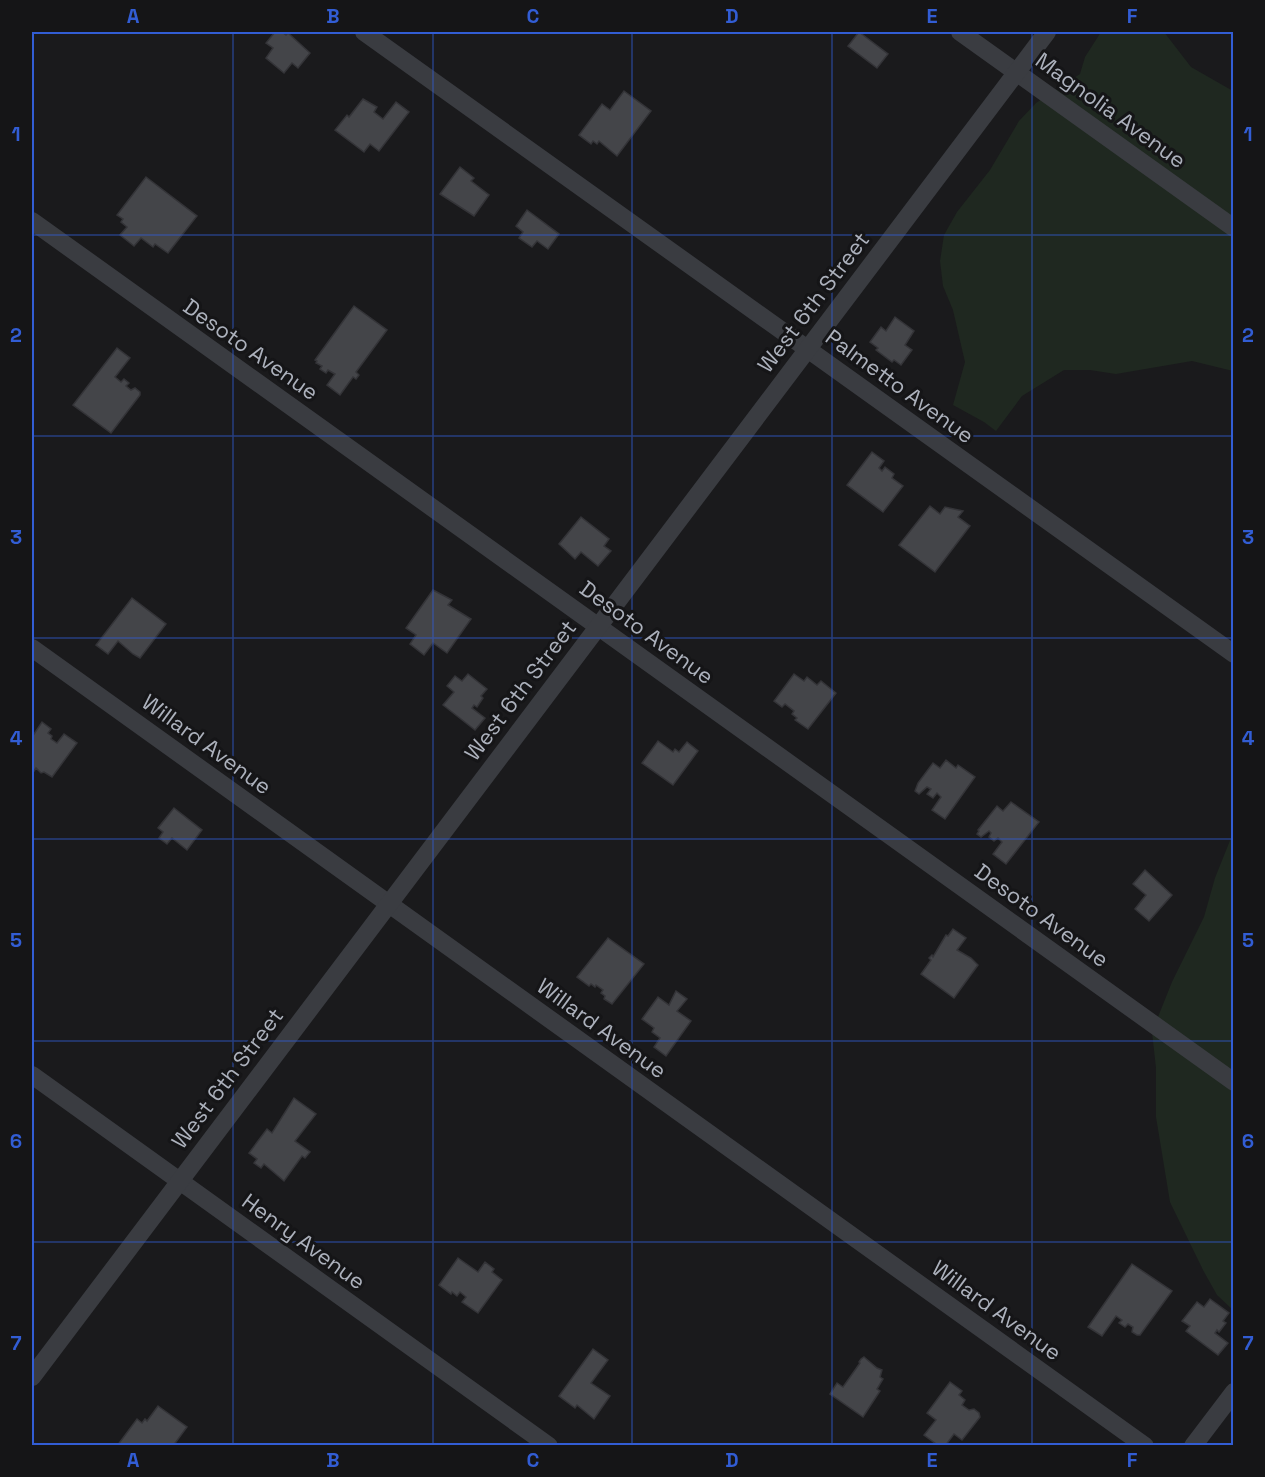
<svg xmlns="http://www.w3.org/2000/svg" width="1265" height="1477" font-family="'Space Grotesk',sans-serif">
<style>
.green{fill:#1f2820}
.building{fill:#444549;stroke:#343438;stroke-width:1.5}
.lines{fill:none;stroke-linecap:round;stroke-linejoin:round}
.minor{stroke:#3a3c41;stroke-width:18}
.grid{fill:none;stroke:#325dd4;stroke-width:1.5;stroke-opacity:0.55}
.labels{text-anchor:middle;dominant-baseline:central;stroke-width:6;stroke-linejoin:round;paint-order:stroke}
.street-label{font-size:22px;fill:#acb1bc;stroke:#151517}
.neatline{fill:none;stroke:#325dd4;stroke-width:2}
.grid-label{font-size:20px;text-anchor:middle;font-weight:bold;fill:#325dd4}
</style>
<rect width="100%" height="100%" fill="#1a1a1c"/>
<g class="green">
<path d="M1101,32H1164L1191,67L1233,91V371L1192,361L1116,374L1090,370H1064L1022,396L996,431L984,422L953,405L965,362L953,310L943,286L940,261L944,235L957,212L990,170L1019,121L1036,103L1080,74L1085,57Z"/>
<path d="M1233,833V1310L1217,1295L1203,1270L1170,1202L1156,1117V1068L1152,1032L1172,982L1204,917L1215,878Z"/>
</g>
<g class="building">
<path d="M275,32H282L286,35L288,33L310,53L298,68L292,63L284,73L266,58L273,48L266,43Z"/>
<path d="M859,32L888,54L877,68L848,46Z"/>
<path d="M624,91L651,111L617,156L599,141L597,144L593,141L591,144L579,135L602,104L610,110Z"/>
<path d="M363,99L377,107L374,112L383,119L396,102L409,112L379,151L370,144L364,152L335,130L347,115L349,117Z"/>
<path d="M460,167L474,178L471,181L489,195L474,216L440,194Z"/>
<path d="M146,177L197,216L168,253L155,244L153,247L141,238L134,246L120,235L127,227L121,222L123,219L117,215Z"/>
<path d="M527,210L559,234L548,249L537,241L532,247L519,238L523,232L516,226Z"/>
<path d="M354,306L387,330L356,372L359,375L356,379L353,377L340,395L327,385L335,374L328,370L326,373L320,369L322,366L316,363L317,361L315,360Z"/>
<path d="M895,317L914,331L905,345L912,350L901,365L894,360L892,362L876,350L878,348L870,342L881,327L886,331Z"/>
<path d="M117,348L130,358L115,377L121,382L124,379L129,383L126,386L131,390L135,388L140,392V395L111,433L73,405Z"/>
<path d="M872,452L884,461L879,468L882,471L885,467L894,474L892,478L903,486L883,512L847,485Z"/>
<path d="M930,506L940,514L945,507L963,511L958,517L970,526L935,572L899,545Z"/>
<path d="M581,517L609,539L604,546L611,551L598,566L581,552L575,559L559,544Z"/>
<path d="M433,590L452,600L448,605L471,619L447,653L433,643L424,655L410,644L416,635L406,628Z"/>
<path d="M132,598L166,624L140,658L133,654L118,641L108,654L96,645Z"/>
<path d="M468,674L487,689L481,696L483,698L477,707L474,705L472,708L485,718L475,730L443,705L454,692L447,686L455,676L462,681Z"/>
<path d="M794,674L804,681L807,677L817,685L821,681L836,693L808,729L795,720L797,718L792,714L794,711L785,704L782,707L774,701Z"/>
<path d="M42,722L51,729L48,733L52,736L51,739L57,743L64,734L77,743L52,777L44,772L41,773L36,768L32,774V737Z"/>
<path d="M658,741L673,752L675,749L679,752L687,742L698,751L673,785L642,763Z"/>
<path d="M946,760L956,768L958,765L975,777L945,819L932,810L941,797L937,793L933,798L927,794L931,789L927,787L919,794L915,791L918,783L933,763L940,768Z"/>
<path d="M1011,802L1039,822L1006,864L993,854L1002,842L998,838L994,841L989,837L991,833L989,831L981,837L977,834L979,831L978,830L997,806L1003,811Z"/>
<path d="M174,808L202,830L187,850L172,838L167,844L159,838L163,832L158,828Z"/>
<path d="M1145,870L1172,895L1149,921L1135,909L1146,895L1133,884Z"/>
<path d="M953,929L966,938L957,950L971,958L978,965L954,998L921,974L931,960L929,958L932,955L933,957L946,935L948,936Z"/>
<path d="M608,938L644,964L612,1004L604,999L605,996L601,993L603,990L596,985L595,987L591,984L589,986L577,977Z"/>
<path d="M676,991L687,999L677,1011L691,1021L666,1056L654,1047L660,1038L652,1032L654,1028L642,1019L658,997L669,1005Z"/>
<path d="M294,1098L316,1114L295,1141L310,1152L305,1158L302,1156L284,1181L264,1164L261,1168L254,1163L257,1159L249,1153L267,1129L272,1133Z"/>
<path d="M458,1258L478,1272L485,1262L494,1269L492,1272L502,1280L478,1313L462,1302L466,1297L460,1292L457,1296L452,1292L451,1294L439,1285Z"/>
<path d="M1132,1264L1172,1291L1140,1335H1137L1132,1332L1133,1327L1128,1324L1125,1327L1119,1323L1122,1320L1116,1316L1102,1336L1088,1327Z"/>
<path d="M1210,1299L1229,1313L1223,1321L1226,1323L1219,1332L1217,1330L1215,1333L1228,1343L1218,1355L1186,1331L1190,1326L1182,1321L1197,1302L1204,1307Z"/>
<path d="M593,1349L608,1360L591,1383L610,1396L594,1419L577,1405L575,1408L559,1396Z"/>
<path d="M864,1357L877,1368L882,1370L880,1377L883,1379L877,1389L880,1391L863,1417L830,1394L837,1383L843,1387L860,1363L859,1362L861,1359Z"/>
<path d="M950,1382L962,1391L959,1395L965,1400L962,1405L969,1410L974,1409L979,1413L980,1417L962,1440L954,1434L945,1446H939L924,1435L936,1420L927,1413Z"/>
<path d="M158,1406L187,1427L173,1446H117L137,1419L142,1423L145,1419L147,1421Z"/>
</g>
<g class="lines">
<g class="minor">
<path d="M364,32L1234,654"/>
<path d="M960,32L1234,228"/>
<path d="M32,221L1234,1082"/>
<path d="M32,648L1145,1446"/>
<path d="M32,1075L549,1446"/>
<path d="M32,1377L1047,32"/>
<path d="M1193,1446L1234,1392"/>
</g>
</g>
<path class="grid" d="M233,32V1446M433,32V1446M632,32V1446M832,32V1446M1032,32V1446M32,235H1234M32,436H1234M32,638H1234M32,839H1234M32,1041H1234M32,1242H1234"/>
<g class="labels">
<g class="street-label">
<text transform="translate(1111 110) rotate(36)">Magnolia Avenue</text>
<text transform="translate(813 302) rotate(-53)">West 6th Street</text>
<text transform="translate(251 349) rotate(35)">Desoto Avenue</text>
<text transform="translate(900 386) rotate(36)">Palmetto Avenue</text>
<text transform="translate(647 632) rotate(36)">Desoto Avenue</text>
<text transform="translate(520 690) rotate(-53)">West 6th Street</text>
<text transform="translate(207 744) rotate(36)">Willard Avenue</text>
<text transform="translate(1042 915) rotate(36)">Desoto Avenue</text>
<text transform="translate(602 1028) rotate(36)">Willard Avenue</text>
<text transform="translate(227 1078) rotate(-53)">West 6th Street</text>
<text transform="translate(304 1241) rotate(36)">Henry Avenue</text>
<text transform="translate(997 1310) rotate(36)">Willard Avenue</text>
</g>
</g>
<rect width="1265" height="1477" fill="none" stroke="#151517" stroke-width="66"/>
<rect x="33" y="33" width="1199" height="1411" class="neatline"/>
<g class="grid-label">
<text x="133" y="23">A</text>
<text x="333" y="23">B</text>
<text x="533" y="23">C</text>
<text x="732" y="23">D</text>
<text x="932" y="23">E</text>
<text x="1132" y="23">F</text>
<text x="16" y="141">1</text>
<text x="1248" y="141">1</text>
<text x="16" y="342">2</text>
<text x="1248" y="342">2</text>
<text x="16" y="544">3</text>
<text x="1248" y="544">3</text>
<text x="16" y="745">4</text>
<text x="1248" y="745">4</text>
<text x="16" y="947">5</text>
<text x="1248" y="947">5</text>
<text x="16" y="1148">6</text>
<text x="1248" y="1148">6</text>
<text x="16" y="1350">7</text>
<text x="1248" y="1350">7</text>
<text x="133" y="1467">A</text>
<text x="333" y="1467">B</text>
<text x="533" y="1467">C</text>
<text x="732" y="1467">D</text>
<text x="932" y="1467">E</text>
<text x="1132" y="1467">F</text>
</g>
</svg>
